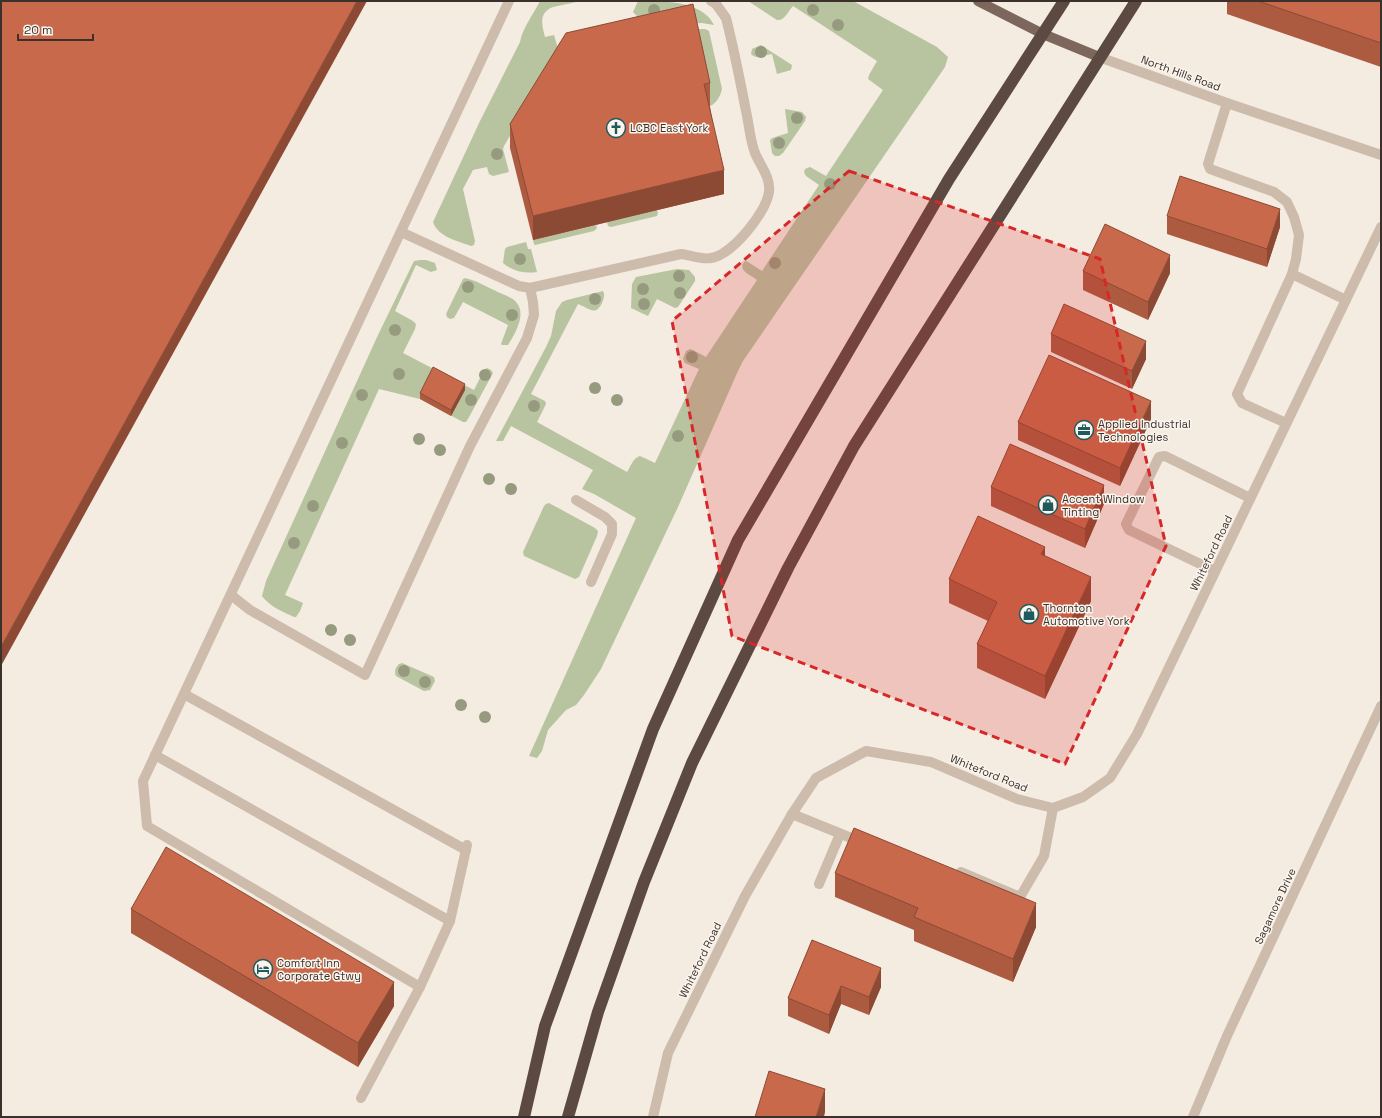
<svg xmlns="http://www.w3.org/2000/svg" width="1382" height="1118" font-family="'Space Grotesk',sans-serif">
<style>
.green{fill:#b8c4a0}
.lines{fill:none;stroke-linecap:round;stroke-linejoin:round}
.minor{stroke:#cdbbac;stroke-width:10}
.major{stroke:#7d675c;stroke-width:10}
.highway{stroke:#5c4a42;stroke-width:12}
.tree{fill:#969b7f}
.wall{fill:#ac5a40}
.shaded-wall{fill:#8c4a34}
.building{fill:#c8694b;stroke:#8c4a34}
.marked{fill:#d62828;fill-opacity:0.2;stroke:#d62828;stroke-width:3;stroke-dasharray:8 5;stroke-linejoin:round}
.labels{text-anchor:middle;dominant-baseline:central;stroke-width:3;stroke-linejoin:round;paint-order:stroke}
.street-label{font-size:11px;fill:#3b302b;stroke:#fbf5ee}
.poi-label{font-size:11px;fill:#3b302b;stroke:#fbf5ee;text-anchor:start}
</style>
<rect width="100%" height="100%" fill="#f4ebe1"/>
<g class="green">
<path d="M540,1H581L553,7C538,13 542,25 545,37L554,35L559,52L504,146L503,149L509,172L493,176L489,174L487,167L473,170L463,189L475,241L474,245L471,246C458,241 438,237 433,222L480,121L520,42C522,29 534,13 540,1Z"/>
<path d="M638,1C662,1 702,0 714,25L702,23L646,25L633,12Z"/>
<path d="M748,1H853L937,47L948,57L945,67L743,361L738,371L678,507L601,669L584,695L576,705L566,710L548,730L542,751L537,758L529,756L636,518L594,494L582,489L593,470L511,426L503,441H496L546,347L551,336L556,311L562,302L567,300L603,291C605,295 604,298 602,303C595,317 589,308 578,304L531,394L545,401L546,404L537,422L627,472C631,466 633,458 640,456L655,463L699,369L685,363L683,359L686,351L690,349L693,350L706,357L757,280C751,275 736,270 745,261L748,262L762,271L819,185L806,176L804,172L805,169L810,167L826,176L883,90L868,79L869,75L877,61L793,6C788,11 785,21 777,20Z"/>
<path d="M698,29H705L709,31L722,89C721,95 716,104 710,106Z"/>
<path d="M761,45L792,65L791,70L777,74L772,54C765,55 756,60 751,54L752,49Z"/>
<path d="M785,109L802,112L806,117L805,121L783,153L779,156H775L772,153L770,140L772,138L788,133Z"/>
<path d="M657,210L658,213L657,216L611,227L608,226L607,222Z"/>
<path d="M596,225L597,228L594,231L535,245L534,244L533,240Z"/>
<path d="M526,242L528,249H531L537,272C525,274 512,271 503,263L505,249L507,247Z"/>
<path d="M420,260H426L435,263L437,270L431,272L416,265L395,311L413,321L416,324L415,329L403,353L474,390L484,370L487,368L491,370L493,373L468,419L466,422H463L420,399L379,389L285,595L303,603L300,611L296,617H294C283,612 269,606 262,596L266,581L378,335L414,261Z"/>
<path d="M677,269L689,270L695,277V281L678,307L675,308L657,299L648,316L631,308L632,284L636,277Z"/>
<path d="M465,278C475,280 485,286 494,290C499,293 506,295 511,298C530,309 516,332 508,345H502L501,344L508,325L463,302L454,318L450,319L447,317L446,314L463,279Z"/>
<path d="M549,503L595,528L598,531L597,536L579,577L575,579L524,556L523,552L544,506L546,504Z"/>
<path d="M402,663L434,677L435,681L430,690L424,691L396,676C394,672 395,668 399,664Z"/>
</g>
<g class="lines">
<g class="minor">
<path d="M1099,57L1227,103L1381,155"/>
<path d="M1227,103L1208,164L1210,169L1274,192L1287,202L1294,217L1299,235L1296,259L1292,274L1346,300"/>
<path d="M401,232L508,281L519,286L530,288L681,254C691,255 701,260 711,258C732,255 766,213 769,192C771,178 760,165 755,153C750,140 749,124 746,111C740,80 734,49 726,18L716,4L711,1"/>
<path d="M1286,423L1242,403L1237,394L1292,274"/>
<path d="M576,500L605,517L612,524V534L591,582"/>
<path d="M1215,571L1129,530L1126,524L1159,457L1165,456L1250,498"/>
<path d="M231,595L250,610L365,675L470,446L527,338L534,315L533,302L530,288"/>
<path d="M184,694L466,850"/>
<path d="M155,755L450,921"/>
<path d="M792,814L861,842"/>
<path d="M467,845L450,921L420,987L147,826L143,781L509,1"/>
<path d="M961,872L1020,897L1044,856L1053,808"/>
<path d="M819,884L840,834"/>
<path d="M361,1098L420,987"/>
<path d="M653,1117L668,1053L745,896L792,814L816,778L866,751L931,762L1017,799L1053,808L1083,797L1110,778L1137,734L1381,227"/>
<path d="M1193,1117L1227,1036L1381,706"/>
</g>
<path class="major" d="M978,1L1043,34L1099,57"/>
<g class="highway">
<path d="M524,1117L545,1026L653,729L738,540L949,179L1064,1"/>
<path d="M568,1117L598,1012L644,882L692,763L788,568L854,446L1136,1"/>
</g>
</g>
<g class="tree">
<circle cx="654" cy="10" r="6"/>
<circle cx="813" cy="10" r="6"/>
<circle cx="838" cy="25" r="6"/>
<circle cx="761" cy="52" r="6"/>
<circle cx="797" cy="118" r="6"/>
<circle cx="779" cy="143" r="6"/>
<circle cx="497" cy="154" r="6"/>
<circle cx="830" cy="184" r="6"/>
<circle cx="520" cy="259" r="6"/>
<circle cx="775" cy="263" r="6"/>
<circle cx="679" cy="276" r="6"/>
<circle cx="468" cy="287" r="6"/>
<circle cx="643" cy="289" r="6"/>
<circle cx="680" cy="293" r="6"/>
<circle cx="595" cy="299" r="6"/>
<circle cx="644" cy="304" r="6"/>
<circle cx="512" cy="315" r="6"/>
<circle cx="395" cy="330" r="6"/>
<circle cx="692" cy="357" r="6"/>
<circle cx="399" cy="374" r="6"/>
<circle cx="485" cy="375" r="6"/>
<circle cx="595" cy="388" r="6"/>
<circle cx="362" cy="395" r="6"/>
<circle cx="471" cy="400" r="6"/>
<circle cx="617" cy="400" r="6"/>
<circle cx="534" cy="406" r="6"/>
<circle cx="678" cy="436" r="6"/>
<circle cx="419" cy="439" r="6"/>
<circle cx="342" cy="443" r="6"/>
<circle cx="440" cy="450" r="6"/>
<circle cx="489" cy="479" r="6"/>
<circle cx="511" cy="489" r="6"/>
<circle cx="313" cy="506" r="6"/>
<circle cx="294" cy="543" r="6"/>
<circle cx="331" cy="630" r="6"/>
<circle cx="350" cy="640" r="6"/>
<circle cx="404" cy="671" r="6"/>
<circle cx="425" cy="682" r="6"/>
<circle cx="461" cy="705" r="6"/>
<circle cx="485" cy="717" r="6"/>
</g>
<g class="wall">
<path d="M1227,1H1381V67L1227,14Z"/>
<path d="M710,83V107L724,194L533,240L510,148V124Z"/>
<path d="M1167,216L1280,227L1267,267L1167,234Z"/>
<path d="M1083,271L1170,273L1148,320L1083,290Z"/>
<path d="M1051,334L1146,359L1132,389L1051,352Z"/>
<path d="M465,390L451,416L420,399V393Z"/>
<path d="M1151,419L1120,486L1018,440V422Z"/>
<path d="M991,487L1104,504L1085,548L991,506Z"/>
<path d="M949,579L1091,601L1045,699L977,668V644L988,621L949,603Z"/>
<path d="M835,873L1036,927L1013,982L914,941V930L835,897Z"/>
<path d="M131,909L394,1006L358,1067L131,933Z"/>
<path d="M812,940L881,987L869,1015L841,1004L829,1034L788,1016V998Z"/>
</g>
<g class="shaded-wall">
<path d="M357,1H367L1,666V647Z"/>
<path d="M724,170V194L533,240V216Z"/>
<path d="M1280,209V227L1267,267V249Z"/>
<path d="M1170,255V273L1148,320V302Z"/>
<path d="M1146,341V359L1132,389V371Z"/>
<path d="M465,384V390L451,416V410Z"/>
<path d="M1151,401V419L1120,486V468Z"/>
<path d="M1104,485V504L1085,548V529Z"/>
<path d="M1045,547V571L1041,554Z"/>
<path d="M1091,577V601L1045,699V676Z"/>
<path d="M1036,903V927L1013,982V959Z"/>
<path d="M881,968V987L869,1015V997Z"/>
<path d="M394,982V1006L358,1067V1043Z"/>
<path d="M841,986V1004L829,1034V1015Z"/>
<path d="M825,1089V1112L824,1117H816Z"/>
</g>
<g class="building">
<path d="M1,1H357L1,647Z"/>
<path d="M1258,1H1381V43Z"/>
<path d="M693,4L710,83L704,84L724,170L533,216L510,124L566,33Z"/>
<path d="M1180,176L1280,209L1267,249L1167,216Z"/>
<path d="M1105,224L1170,255L1148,302L1083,271Z"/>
<path d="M1064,304L1146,341L1132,371L1051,334Z"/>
<path d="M1049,355L1151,401L1120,468L1018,422Z"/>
<path d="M433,367L465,384L451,410L420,393Z"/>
<path d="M1010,444L1104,485L1085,529L991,487Z"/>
<path d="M978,516L1045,547L1041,554L1091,577L1045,676L977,644L997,602L949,579Z"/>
<path d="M854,828L1036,903L1013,959L914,917L918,908L835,873Z"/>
<path d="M166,847L394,982L358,1043L131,909Z"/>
<path d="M812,940L881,968L869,997L841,986L829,1015L788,998Z"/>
<path d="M769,1071L825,1089L816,1117H755Z"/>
</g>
<path class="marked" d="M849,171L1100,259L1166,546L1065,764L732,636L672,321Z"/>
<defs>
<g id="church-ring" transform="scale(1)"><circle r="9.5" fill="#fbf5ee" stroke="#1f5a5e" stroke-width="1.5"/><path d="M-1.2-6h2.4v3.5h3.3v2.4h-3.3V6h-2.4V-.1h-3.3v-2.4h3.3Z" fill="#1f5a5e"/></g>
<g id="office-ring" transform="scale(1)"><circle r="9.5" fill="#fbf5ee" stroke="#1f5a5e" stroke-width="1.5"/><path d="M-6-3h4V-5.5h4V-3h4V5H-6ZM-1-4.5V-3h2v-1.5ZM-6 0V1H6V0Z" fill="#1f5a5e"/></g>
<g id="shop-ring" transform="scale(1)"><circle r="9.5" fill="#fbf5ee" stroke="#1f5a5e" stroke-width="1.5"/><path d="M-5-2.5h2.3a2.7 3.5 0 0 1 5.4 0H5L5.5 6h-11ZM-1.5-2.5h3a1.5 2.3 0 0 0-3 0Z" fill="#1f5a5e"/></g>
<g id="hotel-ring" transform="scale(1)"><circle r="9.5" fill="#fbf5ee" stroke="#1f5a5e" stroke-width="1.5"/><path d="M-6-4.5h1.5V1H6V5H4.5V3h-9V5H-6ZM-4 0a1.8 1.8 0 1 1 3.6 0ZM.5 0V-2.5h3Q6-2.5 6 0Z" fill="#1f5a5e"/></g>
</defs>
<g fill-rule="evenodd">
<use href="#church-ring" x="616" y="128"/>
<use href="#office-ring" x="1084" y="430"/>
<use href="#shop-ring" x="1048" y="505"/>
<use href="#shop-ring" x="1029" y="614"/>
<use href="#hotel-ring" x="263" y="969"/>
</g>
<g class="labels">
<g class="street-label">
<text transform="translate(1181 73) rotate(20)">North Hills Road</text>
<text transform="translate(1211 553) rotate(-64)">Whiteford Road</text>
<text transform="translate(989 773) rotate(22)">Whiteford Road</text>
<text transform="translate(1275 906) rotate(-65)">Sagamore Drive</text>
<text transform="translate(700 960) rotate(-64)">Whiteford Road</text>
</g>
<g class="poi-label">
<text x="630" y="128">LCBC East York</text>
<text x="1098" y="424">Applied Industrial<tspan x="1098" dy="13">Technologies</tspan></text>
<text x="1062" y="499">Accent Window<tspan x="1062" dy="13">Tinting</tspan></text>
<text x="1043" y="608">Thornton<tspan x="1043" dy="13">Automotive York</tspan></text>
<text x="277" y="963">Comfort Inn<tspan x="277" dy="13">Corporate Gtwy</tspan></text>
</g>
</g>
<rect width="1382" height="1118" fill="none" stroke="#3b302b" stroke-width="4"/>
<path d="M18 34v6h75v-6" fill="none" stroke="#3b302b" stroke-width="2"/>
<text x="24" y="34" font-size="12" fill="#3b302b" stroke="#fbf5ee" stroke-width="3" paint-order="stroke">20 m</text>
</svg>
